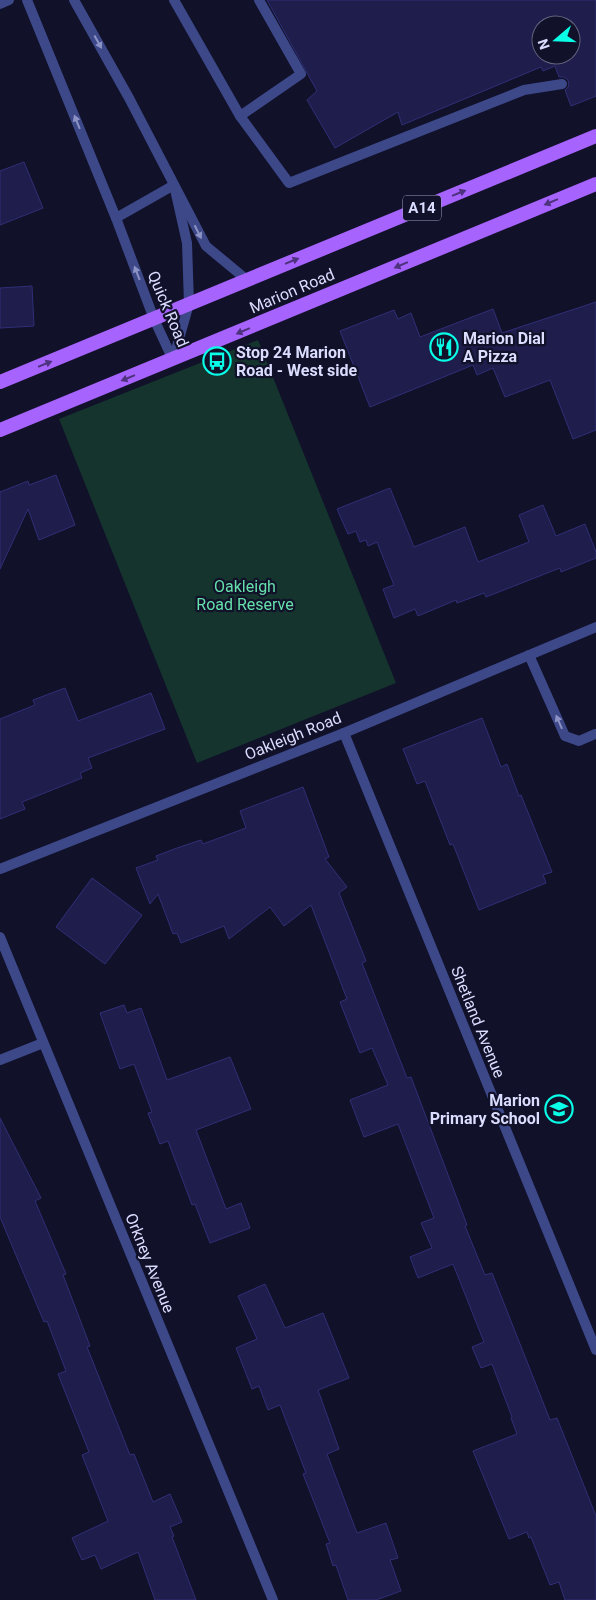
<svg xmlns="http://www.w3.org/2000/svg" width="596" height="1600" font-family="Roboto,sans-serif">
<style>
.green{fill:#14342d}
.building{fill:#1e1d4b;stroke:#302f77;fill-rule:evenodd}
.lines{fill:none;stroke-linecap:round;stroke-linejoin:round}
.service{stroke:#3d4889;stroke-width:10}
.minor{stroke:#3d4889;stroke-width:10}
.primary{stroke:#a763fd;stroke-width:14}
.oneway{fill:#8c92c4}
.oneway2{fill:#4d327e}
.labels{text-anchor:middle;dominant-baseline:central;stroke-width:4.5;stroke-linejoin:round;paint-order:stroke}
.shield{fill:#11112a;stroke:#9ea0bf;stroke-width:1}
.shield-label{font-size:15px;font-weight:bold;fill:#dbddff}
.street-label{font-size:16px;fill:#dbddff;stroke:#11112a}
.poi-label{font-size:16px;font-weight:bold;fill:#dbddff;stroke:#11112a;text-anchor:start}
.park-label{font-size:16px;fill:#65e0aa;stroke:#11112a}
</style>
<rect width="100%" height="100%" fill="#11112a"/>
<path class="green" d="M258,340L396,683L197,763L59,419Z"/>
<g class="building">
<path d="M267,0H596V96L571,106L565,90L569,86L568,80L564,77H559L555,66L543,71L541,67L402,125L398,112L335,148L307,100L317,91ZM541,25H571V55H541Z"/>
<path d="M24,162L43,208L0,225V171Z"/>
<path d="M32,286L34,326L0,328V288Z"/>
<path d="M596,302V430L573,439L550,380L505,397L493,368L477,375L473,365L370,407L340,331L394,310L398,319L411,313L420,337L493,309L502,333Z"/>
<path d="M56,475L75,525L39,540L28,509L0,569V492L28,481L29,485Z"/>
<path d="M390,488L414,547L465,527L478,562L529,542L519,515L543,505L556,536L585,524L596,552V558L561,572L560,568L486,597L484,593L457,603L456,600L418,616L415,609L394,618L383,589L394,585L377,542L368,546L366,540L360,542L356,531L348,534L337,509Z"/>
<path d="M65,688L78,721L151,693L165,729L88,758L92,768L80,773L82,778L22,802L25,809L0,819V719L35,705L33,700Z"/>
<path d="M482,718L501,767L507,764L519,796L521,795L552,872L543,875L546,883L479,910L453,844L450,845L425,781L417,784L403,749Z"/>
<path d="M303,787L329,857L325,859L347,887L339,893L366,961L362,963L407,1078L411,1077L467,1225L465,1226L485,1275L492,1273L550,1420L557,1418L596,1516V1600H565L559,1582L550,1585L531,1537L529,1538L527,1532L509,1539L473,1451L517,1434L511,1418L512,1417L492,1364L481,1368L472,1347L484,1342L453,1264L418,1278L410,1257L432,1248L421,1223L434,1218L398,1124L364,1137L350,1100L388,1085L372,1048L360,1053L340,1002L347,999L311,905L284,926L270,907L229,939L224,926L181,943L177,933L173,934L158,894L150,904L136,868L158,860L156,856L177,848L201,840L203,844L246,828L240,811Z"/>
<path d="M92,878L142,915L105,964L56,927Z"/>
<path d="M124,1005L127,1013L141,1008L167,1080L230,1057L251,1109L196,1130L226,1209L241,1203L250,1228L210,1243L195,1204L192,1205L168,1141L160,1144L148,1113L152,1112L134,1064L120,1069L100,1013Z"/>
<path d="M0,1118L41,1198L35,1201L66,1274L63,1275L90,1346L87,1347L130,1455L134,1454L153,1502L170,1494L182,1522L170,1527L174,1536L172,1537L196,1600H155L138,1552L101,1569L95,1555L82,1560L72,1538L108,1521L82,1455L89,1452L58,1374L66,1371L47,1321L44,1322L0,1217Z"/>
<path d="M265,1284L285,1328L323,1313L349,1378L318,1390L339,1449L327,1454L357,1533L386,1523L398,1558L390,1560L401,1591L376,1600H348L336,1565L333,1566L326,1544L330,1543L303,1474L306,1473L280,1405L268,1410L259,1386L252,1389L236,1348L257,1339L238,1296Z"/>
</g>
<g class="lines">
<g class="service">
<path d="M174,0L240,116L289,183L524,90L562,84"/>
<path d="M240,116L301,74L259,0"/>
<path d="M529,655L565,736L579,741L595,734"/>
</g>
<g class="minor">
<path d="M27,0L116,218L154,319L173,360"/>
<path d="M74,0L129,98L206,246L247,280"/>
<path d="M0,4L9,0"/>
<path d="M116,218L174,185L187,243L189,304L173,360"/>
<path d="M344,733L596,1350"/>
<path d="M0,869L344,733L596,627"/>
<path d="M0,937L273,1600"/>
<path d="M0,1060L43,1043"/>
</g>
<g class="primary">
<path d="M0,382L596,136"/>
<path d="M0,430L596,184"/>
</g>
</g>
<defs><path id="oneway-solid" d="M-6-.8H1V-3.2L6.5 0L1 3.2V.8H-6Z" transform="scale(1.25)"/></defs>
<g class="oneway">
<use href="#oneway-solid" transform="translate(98 42) rotate(61)"/>
<use href="#oneway-solid" transform="translate(77 122) rotate(-112)"/>
<use href="#oneway-solid" transform="translate(198 232) rotate(63)"/>
<use href="#oneway-solid" transform="translate(137 273) rotate(-111)"/>
<use href="#oneway-solid" transform="translate(559 722) rotate(-114)"/>
</g>
<g class="oneway2">
<use href="#oneway-solid" transform="translate(459 193) rotate(-22)"/>
<use href="#oneway-solid" transform="translate(551 202) rotate(157)"/>
<use href="#oneway-solid" transform="translate(292 261) rotate(-22)"/>
<use href="#oneway-solid" transform="translate(401 265) rotate(157)"/>
<use href="#oneway-solid" transform="translate(243 331) rotate(157)"/>
<use href="#oneway-solid" transform="translate(45 364) rotate(-22)"/>
<use href="#oneway-solid" transform="translate(128 378) rotate(158)"/>
</g>
<defs>
<g id="restaurant-ring" transform="scale(1.4375)"><circle r="9.5" fill="#11112a" stroke="#09fde7" stroke-width="1.5"/><path d="M-5-6h1v4h1v-4h1v4h1v-4h1v5L-1.5 .5V6h-2V.5L-5-1ZM5-6V6H3V1.5H1.5Q1.5-4 5-6Z" fill="#09fde7"/></g>
<g id="bus-ring" transform="scale(1.4375)"><circle r="9.5" fill="#11112a" stroke="#09fde7" stroke-width="1.5"/><path d="M-5-6H5V4H4V6H2V4H-2V6H-4V4H-5ZM-3.5-4V0h7V-4ZM-3.5 1.2v1.5H-2V1.2ZM2 1.2v1.5H3.5V1.2Z" fill="#09fde7"/></g>
<g id="school-ring" transform="scale(1.4375)"><circle r="9.5" fill="#11112a" stroke="#09fde7" stroke-width="1.5"/><path d="M0-5L7-2L0 1L-7-2ZM-4 1L0 2.5L4 1V4Q0 6-4 4Z" fill="#09fde7"/></g>
</defs>
<g fill-rule="evenodd">
<use href="#restaurant-ring" x="444" y="347"/>
<use href="#bus-ring" x="217" y="361"/>
<use href="#school-ring" x="559" y="1109"/>
</g>
<g class="labels">
<rect class="shield" x="403" y="195.5" width="38" height="25" rx="4"/>
<g class="shield-label">
<text x="422" y="208">A14</text>
</g>
<g class="street-label">
<text transform="translate(292 291) rotate(-23)">Marion Road</text>
<text transform="translate(168 309) rotate(67)">Quick Road</text>
<text transform="translate(293 736) rotate(-22)">Oakleigh Road</text>
<text transform="translate(478 1022) rotate(68)">Shetland Avenue</text>
<text transform="translate(150 1263) rotate(68)">Orkney Avenue</text>
</g>
<g class="poi-label">
<text x="463" y="338">Marion Dial<tspan x="463" dy="18">A Pizza</tspan></text>
<text x="236" y="352">Stop 24 Marion<tspan x="236" dy="18">Road - West side</tspan></text>
<text x="540" y="1100" text-anchor="end">Marion<tspan x="540" dy="18">Primary School</tspan></text>
</g>
<g class="park-label">
<text x="245" y="586">Oakleigh<tspan x="245" dy="18">Road Reserve</tspan></text>
</g>
</g>
<g transform="translate(556 40) rotate(251)"><circle r="24" fill="#11112a" stroke="#62637f"/>
<path d="M0-4L9 19L0 12L-9 19Z" fill="#09fde7"/>
<text y="-8" font-size="14" font-weight="bold" text-anchor="middle" fill="#dbddff">N</text>
</g>
</svg>
